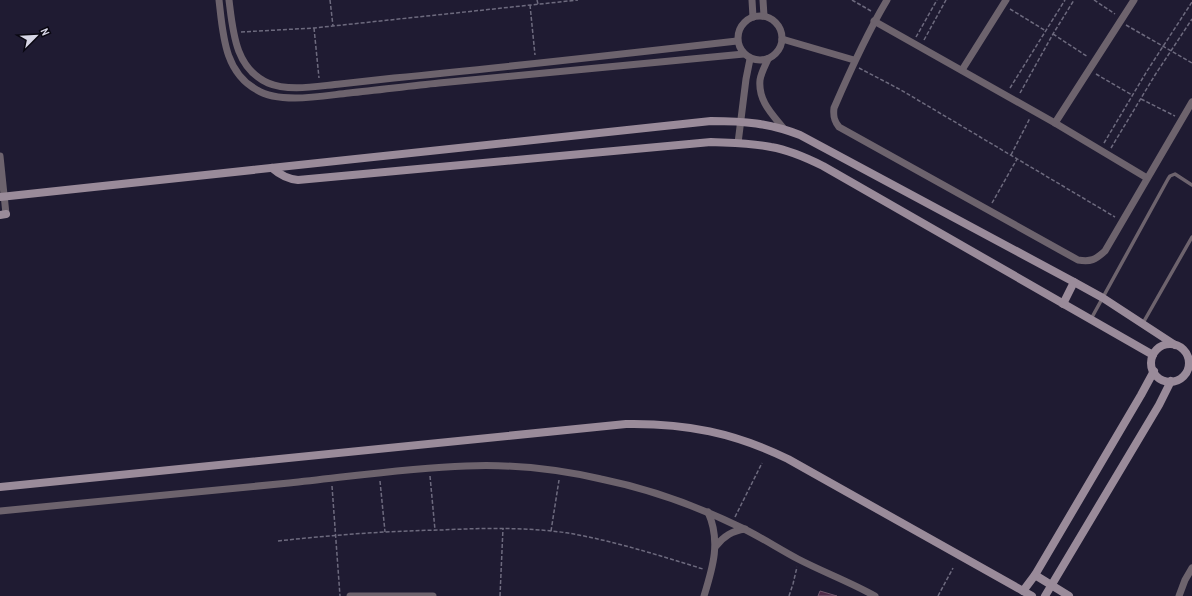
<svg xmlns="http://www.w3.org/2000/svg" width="1192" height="596" font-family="'Archivo Narrow',sans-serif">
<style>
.building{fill:#4e2a48;stroke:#71586c}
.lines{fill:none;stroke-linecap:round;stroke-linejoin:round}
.path{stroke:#6d6a7e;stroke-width:1.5;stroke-dasharray:4 2;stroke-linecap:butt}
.lane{stroke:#6d636d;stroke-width:3.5}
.street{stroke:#6d636d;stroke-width:7}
.secondary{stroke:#9a8b9a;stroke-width:8}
</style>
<rect width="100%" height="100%" fill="#1f1b32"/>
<path class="building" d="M820,591L837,596H818Z"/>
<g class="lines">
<g class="path">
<path d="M330,0L333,26"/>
<path d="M537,0L538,4"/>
<path d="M852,0L871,11"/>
<path d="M1094,0L1115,14"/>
<path d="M530,5L535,55"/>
<path d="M1010,9L1046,31"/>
<path d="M1126,25L1192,63"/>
<path d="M314,28L319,78"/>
<path d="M241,32L314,28L578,0"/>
<path d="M1053,34L1088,57"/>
<path d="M916,37L937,0"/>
<path d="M924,40L946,0"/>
<path d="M859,68L901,90L1115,217"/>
<path d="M1096,74L1132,95"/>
<path d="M1010,88L1065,0"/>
<path d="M1020,93L1053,34L1074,0"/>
<path d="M1141,99L1175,116"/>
<path d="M1104,143L1147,71L1192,2"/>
<path d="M1111,148L1155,75L1192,19"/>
<path d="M1011,155L1030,118"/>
<path d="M992,203L1017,159"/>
<path d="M430,476L435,530"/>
<path d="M380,481L385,532"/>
<path d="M332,486L340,596"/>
<path d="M735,517L762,463"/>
<path d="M551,531L559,480"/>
<path d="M278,541C332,535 386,531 441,530C483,528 526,527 568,533C614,541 658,555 703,569"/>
<path d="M500,596L503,528"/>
<path d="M789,596L793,584L797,567"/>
<path d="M938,596L953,568"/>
</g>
<g class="lane">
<path d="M1091,319L1168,179L1170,176L1175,174L1192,185"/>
<path d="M1143,323L1192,237"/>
</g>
<g class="street">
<path d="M219,0C223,34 224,72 257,90C268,97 282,98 295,98C313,98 331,95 349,93C379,90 409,86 439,83C541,73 642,64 744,54"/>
<path d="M229,0C233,32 235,68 268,83C289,92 318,86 340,84C358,82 376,80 394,78C509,67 623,54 737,41"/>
<path d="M752,0L753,17"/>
<path d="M763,0L764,16"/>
<path d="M887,0C866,35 850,71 834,108C833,116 834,121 839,127L1078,260C1091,262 1095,260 1105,251L1192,102"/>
<circle cx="760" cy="38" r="22"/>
<path d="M874,21L1055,123L1147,178"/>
<path d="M782,39L854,60"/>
<path d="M768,59C765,66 761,73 760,80C758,101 772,114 784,129"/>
<path d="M962,70L1006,0"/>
<path d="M1055,123L1134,0"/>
<path d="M738,143L746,79L750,59"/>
<path d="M0,156L6,214"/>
<path d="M0,511C96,501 193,493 289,483C347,477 407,468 466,466C511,464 557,469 601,479C650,489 697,506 742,528C761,537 779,549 798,559C823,572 850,582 875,596"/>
<path d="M716,546C724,536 732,531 745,529"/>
<path d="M350,596H433"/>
<path d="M704,596C713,567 721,541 708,512"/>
<path d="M1179,596L1185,580L1192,568"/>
</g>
<g class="secondary">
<path d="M272,168C280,175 287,179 298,180L711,142C731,143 751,143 771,147C789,150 807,158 823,166L1153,355"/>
<path d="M0,197L711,121C744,121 769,123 800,135L1074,282L1103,298L1175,345"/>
<path d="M0,215L6,214"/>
<path d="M1063,304L1074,282"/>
<circle cx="1170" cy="363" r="19"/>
<path d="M0,487L626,424C686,423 735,433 788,459L1032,596"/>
<path d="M1035,575L1069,596"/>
<path d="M1023,591L1035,575L1141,395L1154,371"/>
<path d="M1045,596L1159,405L1171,381"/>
</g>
</g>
<g transform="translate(36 36) rotate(66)" stroke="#090711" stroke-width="3" paint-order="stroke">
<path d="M0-3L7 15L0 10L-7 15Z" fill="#d7d6e6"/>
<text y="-6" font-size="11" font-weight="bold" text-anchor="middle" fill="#d7d6e6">N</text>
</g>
</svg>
